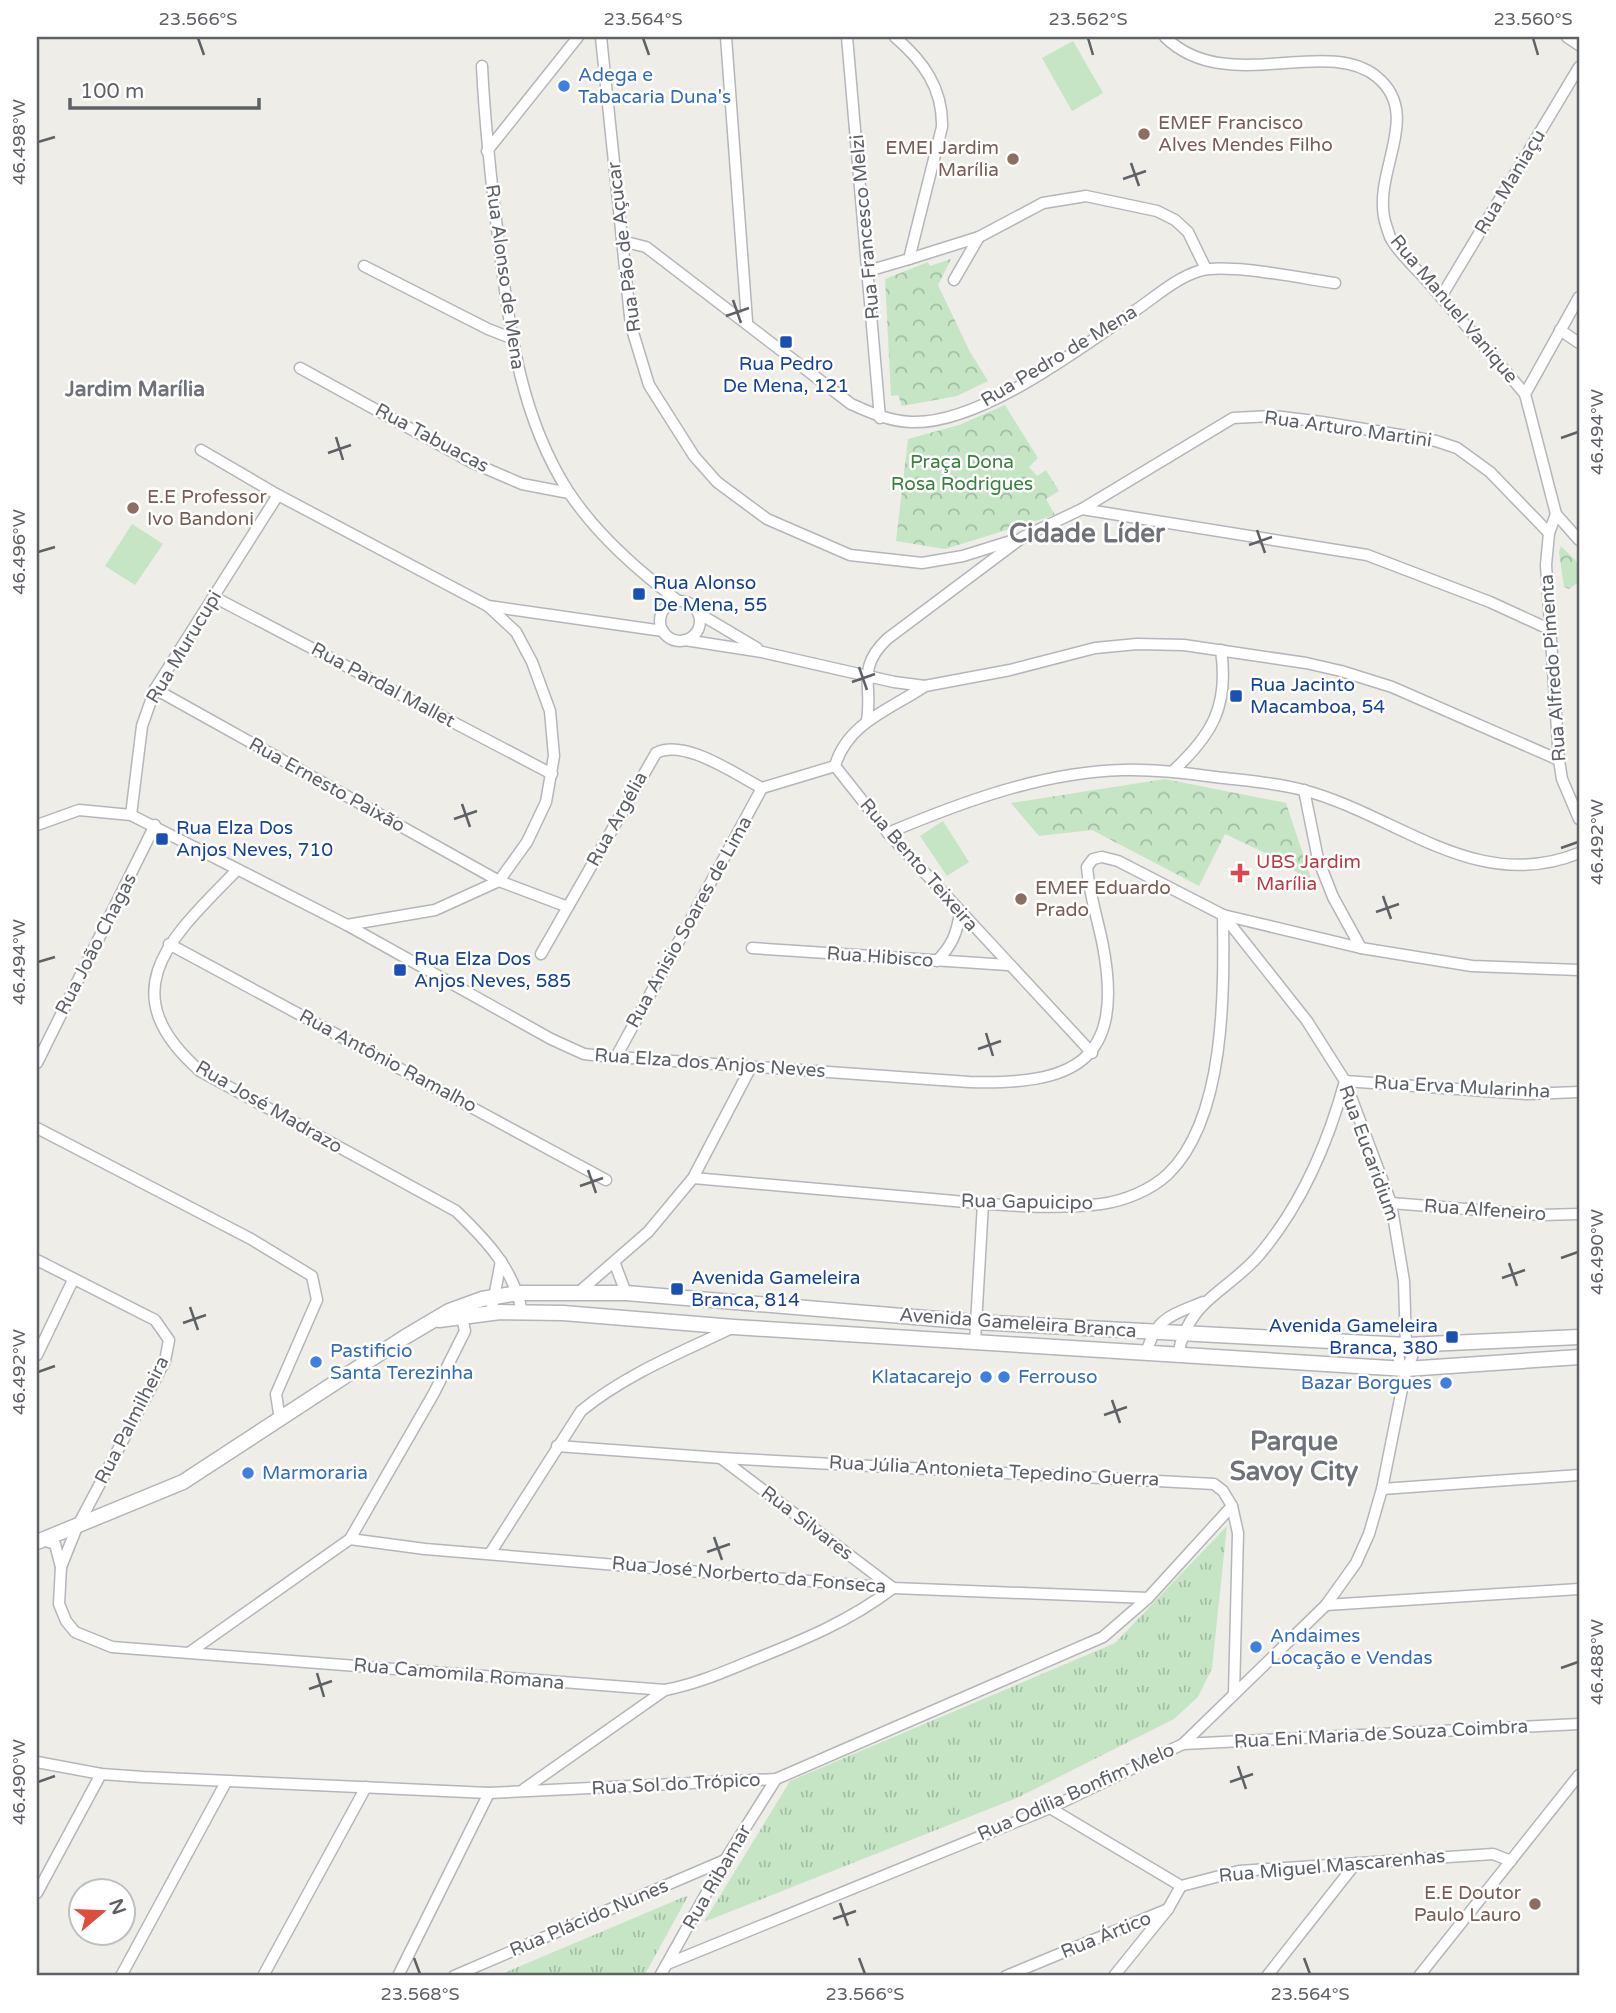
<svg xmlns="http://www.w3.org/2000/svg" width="1616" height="2013" font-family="'Varela Round',sans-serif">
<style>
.grass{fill:url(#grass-tufts)}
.forest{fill:url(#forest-crowns)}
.garden{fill:#c5e5c5}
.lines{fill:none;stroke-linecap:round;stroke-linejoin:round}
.minor-casing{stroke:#b4b6ba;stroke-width:13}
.secondary-casing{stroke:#b3b5ba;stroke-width:17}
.minor{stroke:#fff;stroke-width:10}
.secondary{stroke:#fff;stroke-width:14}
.ticks{fill:none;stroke:#5e6166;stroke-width:2.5}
.shop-dot{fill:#3f7fe0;stroke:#fff;stroke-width:2.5}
.education-dot{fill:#8d6e63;stroke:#fff;stroke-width:2.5}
.transit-dot{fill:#1a4fb4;stroke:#fff;stroke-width:2.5}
.health-dot{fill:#e0444e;stroke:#fff;stroke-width:2.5}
.labels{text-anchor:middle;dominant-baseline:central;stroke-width:5;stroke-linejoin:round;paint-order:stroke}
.shop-label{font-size:19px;fill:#366cbe;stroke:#fff;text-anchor:start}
.education-label{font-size:19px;fill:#785e54;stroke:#fff;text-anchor:start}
.street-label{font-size:19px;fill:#5e6166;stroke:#fff}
.transit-label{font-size:19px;fill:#164399;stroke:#fff;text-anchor:start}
.park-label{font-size:19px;fill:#3a813f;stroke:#fff}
.health-label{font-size:19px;fill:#be3a42;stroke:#fff;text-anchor:start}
.neighbourhood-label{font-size:21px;font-weight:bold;fill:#6f7378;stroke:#fff}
.district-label{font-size:26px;font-weight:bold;fill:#6f7378;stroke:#fff}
.neatline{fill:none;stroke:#5e6166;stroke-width:2.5}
.ticks-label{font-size:18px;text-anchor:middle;fill:#5e6166}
</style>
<defs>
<pattern id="grass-tufts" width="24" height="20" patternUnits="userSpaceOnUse" patternTransform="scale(1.75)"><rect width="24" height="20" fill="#c5e5c5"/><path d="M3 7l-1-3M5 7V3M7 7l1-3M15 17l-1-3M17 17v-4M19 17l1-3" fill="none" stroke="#a3bda4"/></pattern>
<pattern id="forest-crowns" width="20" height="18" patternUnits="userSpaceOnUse" patternTransform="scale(1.75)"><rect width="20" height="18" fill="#c5e5c5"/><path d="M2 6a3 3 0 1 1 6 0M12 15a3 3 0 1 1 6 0" fill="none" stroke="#a3bda4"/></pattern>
</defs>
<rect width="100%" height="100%" fill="#efede7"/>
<g class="grass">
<path d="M1227,1526L1212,1668L1198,1697L1174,1719L1019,1797L704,1922L790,1781L1115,1643Z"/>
<path d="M688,1896L644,1976H497L686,1896Z"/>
</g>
<g class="forest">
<path d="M951,259L938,285L970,352L988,381L957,396L902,406L898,395L891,396L885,279L928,262L930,266Z"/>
<path d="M1005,405L1038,458L1029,467L1037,476L1046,470L1059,491L1046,499L1055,515L945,549L896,541L908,439L959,425Z"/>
<path d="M1561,546L1579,564V582L1569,589L1564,587L1559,552Z"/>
<path d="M1165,779L1286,803L1313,884L1280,860L1225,834L1199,886L1092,830L1039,836L1011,803Z"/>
</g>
<g class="garden">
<path d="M1073,41L1103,93L1072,111L1042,58Z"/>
<path d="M132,524L163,544L135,585L105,566Z"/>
<path d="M943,821L969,862L947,876L920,836Z"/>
</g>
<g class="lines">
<g class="minor-casing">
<g id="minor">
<path d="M601,37L631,326L649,385L694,456L717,482L767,519L850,555L922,563L963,556L1014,540"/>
<path d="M726,37L747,321"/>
<path d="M847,37L880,418"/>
<path d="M1165,37C1226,97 1326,35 1377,77C1422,114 1375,168 1384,217C1385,223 1388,231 1390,237C1398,253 1416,268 1428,282C1460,319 1493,356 1525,394"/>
<path d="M1567,37L1579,45"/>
<path d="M482,66C485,129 492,190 500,252C510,335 522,419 568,491C596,534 637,570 677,600"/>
<path d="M487,151L578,37"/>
<path d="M622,241L646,247L851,404C871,413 889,421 911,422C980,425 1080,348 1136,310C1155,297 1176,278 1199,271C1226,262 1304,279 1335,283"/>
<path d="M909,259L979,237"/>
<path d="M364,266L488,329L511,338"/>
<path d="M868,271L909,259L942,127C943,88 923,61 895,37"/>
<path d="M954,280L979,237L1043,203L1086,196L1157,211L1175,220L1188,232L1206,269"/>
<path d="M1441,297L1579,67"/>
<path d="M1579,297L1525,394L1556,514L1579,540"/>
<path d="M1560,330L1579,343"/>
<path d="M300,368L471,462L522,484L569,493"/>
<path d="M201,450L278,495L488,606L663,631"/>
<path d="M1082,509L1367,555L1490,602L1551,630"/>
<path d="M1556,514L1549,533L1546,565L1559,760L1562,779L1579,819"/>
<path d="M214,597L552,774"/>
<circle cx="680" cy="621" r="20"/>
<path d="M698,613L757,648"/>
<path d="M685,640L762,652L894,682L925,686L1010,670L1095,648L1137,644L1184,645L1306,663L1341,671L1392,687L1559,760"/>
<path d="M925,686C891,709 847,723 835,766L888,833L1092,1053"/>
<path d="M155,689L499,881L568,907"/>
<path d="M867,721C873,684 856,669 887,639L1023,537L1082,509L1233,418L1274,416L1322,422L1436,441L1457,448L1490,472L1549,533"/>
<path d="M1173,771C1213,734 1229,705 1221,650"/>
<path d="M1304,790L1318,859L1333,897L1361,948"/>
<path d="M131,815L142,726L155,689L278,495"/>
<path d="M37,825L79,810L131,815L347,925L551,1039L584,1054L603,1056L969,1082C1073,1085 1125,1063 1103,946C1098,920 1089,893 1087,867L1093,859L1102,857L1118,861L1223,915L1361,948L1472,966L1579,970"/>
<path d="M888,833C962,802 1042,772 1123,770C1157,769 1191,774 1224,778C1250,781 1277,783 1303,790C1398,815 1476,895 1579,853"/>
<path d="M237,870C173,936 108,990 200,1071L456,1211C486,1240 514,1269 522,1312"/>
<path d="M347,925L435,910L499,881L527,842L546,802L554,756L550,711L532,662L516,632L488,606"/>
<path d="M169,944L606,1180"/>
<path d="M752,948L1008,965"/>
<path d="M541,954L656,753C684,738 735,774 762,788L835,766"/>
<path d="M937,961C952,945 957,934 960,912"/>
<path d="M616,1057L762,788"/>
<path d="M37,1063L155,825"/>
<path d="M37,1128L251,1239L312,1276L317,1300L276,1394L280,1420"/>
<path d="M693,1178C769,1185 845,1191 921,1198C980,1203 1042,1211 1101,1204C1124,1201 1151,1190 1168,1174C1226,1118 1224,990 1223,915"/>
<path d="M1391,1203L1541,1215L1579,1214"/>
<path d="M37,1260L155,1320L169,1340L165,1361L77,1527L61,1567L59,1604L66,1621L75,1632L112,1647L665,1690C696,1684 724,1672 753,1660C803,1640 850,1621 893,1588"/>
<path d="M615,1264L626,1293"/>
<path d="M579,1292L648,1232L693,1178L751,1067"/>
<path d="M491,1313L501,1261"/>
<path d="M975,1342L983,1203"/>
<path d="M1146,1354C1156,1317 1170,1316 1203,1302"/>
<path d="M37,1355L73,1280"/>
<path d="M1178,1355C1188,1299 1228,1292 1260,1254C1302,1204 1328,1143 1345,1081L1527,1094L1579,1092"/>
<path d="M1406,1369L1400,1363L1398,1356L1406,1345"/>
<path d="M557,1446L721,1458L1214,1484L1223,1491L1232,1506L1238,1533L1234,1694"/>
<path d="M722,1459L893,1588"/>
<path d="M1382,1489L1579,1475"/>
<path d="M350,1539L425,1549L893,1588L1148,1598"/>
<path d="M43,1540L55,1544L61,1567"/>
<path d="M491,1552L581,1411C626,1374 682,1352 734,1327"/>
<path d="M1326,1605L1579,1589"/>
<path d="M190,1652L350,1539L434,1393L465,1331L461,1313"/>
<path d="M1183,1744L1579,1724"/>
<path d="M37,1762L101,1774L143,1777L489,1793L776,1779L1103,1637L1148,1598L1232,1506"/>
<path d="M524,1789L665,1690"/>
<path d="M1050,1808L1181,1886L1239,1871L1493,1854L1511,1861"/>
<path d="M37,1893L101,1774"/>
<path d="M667,1964L1050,1808L1183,1744L1326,1605L1356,1563L1369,1534L1382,1489L1406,1369L1412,1357L1406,1345L1404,1281L1391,1203L1345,1081L1307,1021L1223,915"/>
<path d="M121,1976L226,1782"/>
<path d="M263,1976L366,1787"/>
<path d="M398,1976L489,1793"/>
<path d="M454,1976L725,1860"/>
<path d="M660,1976L725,1860L776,1779"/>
<path d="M1006,1976L1168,1909"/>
<path d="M1114,1976L1168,1909L1181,1886"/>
<path d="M1267,1976L1356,1863"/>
<path d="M1419,1976L1579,1775"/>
</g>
</g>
<g class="secondary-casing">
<g id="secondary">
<path d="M439,1320L500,1312L563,1313L734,1327L1406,1369L1579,1357"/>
<path d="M37,1542L183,1482L405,1337L449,1311L482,1299L518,1293H626L974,1322L1406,1345L1579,1337"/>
</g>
</g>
<use href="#minor" class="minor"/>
<use href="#secondary" class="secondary"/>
</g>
<path class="ticks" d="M198,38L204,55M643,38L649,55M1088,38L1093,55M1533,38L1538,55M38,142L55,137M1131,163L1139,186M1123,179L1146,171M733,300L741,323M726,316L749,308M336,437L343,460M1561,438L1578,432M328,453L351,445M1257,530L1265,553M1249,545L1272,537M38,552L55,547M859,667L867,690M852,682L875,674M462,804L470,827M454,819L477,811M1561,848L1578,842M1383,896L1391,919M1376,912L1399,904M38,962L55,957M986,1033L993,1056M978,1049L1001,1041M588,1170L596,1193M580,1186L603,1178M1561,1258L1578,1252M1509,1263L1517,1286M1502,1278L1525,1270M190,1307L198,1330M183,1323L206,1315M38,1372L55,1366M1112,1400L1120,1423M1104,1415L1127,1407M714,1537L722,1560M707,1552L730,1544M1561,1668L1578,1662M317,1673L324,1697M309,1689L332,1681M1238,1766L1246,1789M38,1782L55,1776M1230,1782L1253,1774M840,1903L848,1926M833,1919L856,1911M414,1958L420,1974M859,1958L865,1974M1304,1958L1310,1974"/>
<g class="shop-dot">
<circle cx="564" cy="86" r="7"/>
<circle cx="316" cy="1362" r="7"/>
<circle cx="986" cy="1377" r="7"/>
<circle cx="1004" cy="1377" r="7"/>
<circle cx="1446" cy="1383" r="7"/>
<circle cx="248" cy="1473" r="7"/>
<circle cx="1256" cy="1647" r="7"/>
</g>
<g class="education-dot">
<circle cx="1144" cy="134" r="7"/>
<circle cx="1013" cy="159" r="7"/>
<circle cx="133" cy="508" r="7"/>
<circle cx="1021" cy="899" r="7"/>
<circle cx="1535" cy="1904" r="7"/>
</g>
<g class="transit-dot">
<rect x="779" y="335" width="14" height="14" rx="3.5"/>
<rect x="632" y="587" width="14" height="14" rx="3.5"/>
<rect x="1229" y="689" width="14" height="14" rx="3.5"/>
<rect x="155" y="832" width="14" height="14" rx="3.5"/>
<rect x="393" y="963" width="14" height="14" rx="3.5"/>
<rect x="670" y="1282" width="14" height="14" rx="3.5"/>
<rect x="1445" y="1330" width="14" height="14" rx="3.5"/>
</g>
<path class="health-dot" d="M1236.5 862.5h7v7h7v7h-7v7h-7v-7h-7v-7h7z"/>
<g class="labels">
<g class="shop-label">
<text x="578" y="75">Adega e<tspan x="578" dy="22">Tabacaria Duna's</tspan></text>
<text x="330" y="1351">Pastificio<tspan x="330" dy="22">Santa Terezinha</tspan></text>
<text x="972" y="1377" text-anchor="end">Klatacarejo</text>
<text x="1018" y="1377">Ferrouso</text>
<text x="1432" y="1383" text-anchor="end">Bazar Borgues</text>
<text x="262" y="1473">Marmoraria</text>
<text x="1270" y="1636">Andaimes<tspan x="1270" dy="22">Locação e Vendas</tspan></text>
</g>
<g class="education-label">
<text x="1158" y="123">EMEF Francisco<tspan x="1158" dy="22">Alves Mendes Filho</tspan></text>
<text x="999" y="148" text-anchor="end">EMEI Jardim<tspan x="999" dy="22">Marília</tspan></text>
<text x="147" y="497">E.E Professor<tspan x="147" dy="22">Ivo Bandoni</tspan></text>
<text x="1035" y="888">EMEF Eduardo<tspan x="1035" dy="22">Prado</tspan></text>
<text x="1521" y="1893" text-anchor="end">E.E Doutor<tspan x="1521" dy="22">Paulo Lauro</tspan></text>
</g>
<g class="street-label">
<text transform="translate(1510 182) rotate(-59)">Rua Maniaçu</text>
<text transform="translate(865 227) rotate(-95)">Rua Francesco Melzi</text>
<text transform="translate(624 247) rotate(-97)">Rua Pão de Açucar</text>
<text transform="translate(505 277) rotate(82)">Rua Alonso de Mena</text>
<text transform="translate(1454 309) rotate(50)">Rua Manuel Vanique</text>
<text transform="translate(1059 356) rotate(-31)">Rua Pedro de Mena</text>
<text transform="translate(1348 429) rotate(8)">Rua Arturo Martini</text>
<text transform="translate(432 438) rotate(28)">Rua Tabuacas</text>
<text transform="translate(184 647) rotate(-59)">Rua Murucupi</text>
<text transform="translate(1553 668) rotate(-94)">Rua Alfredo Pimenta</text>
<text transform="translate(383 685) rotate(28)">Rua Pardal Mallet</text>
<text transform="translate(327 785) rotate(29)">Rua Ernesto Paixão</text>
<text transform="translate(617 819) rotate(-61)">Rua Argélia</text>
<text transform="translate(919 865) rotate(49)">Rua Bento Teixeira</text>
<text transform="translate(689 922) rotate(-61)">Rua Anisio Soares de Lima</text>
<text transform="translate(96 944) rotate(-63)">Rua João Chagas</text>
<text transform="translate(880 957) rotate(4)">Rua Hibisco</text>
<text transform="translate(388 1061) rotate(28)">Rua Antônio Ramalho</text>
<text transform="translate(710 1063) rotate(4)">Rua Elza dos Anjos Neves</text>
<text transform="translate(1462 1087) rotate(3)">Rua Erva Mularinha</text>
<text transform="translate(269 1107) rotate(30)">Rua José Madrazo</text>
<text transform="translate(1369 1153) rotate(70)">Rua Eucaridium</text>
<text transform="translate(1027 1202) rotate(1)">Rua Gapuicipo</text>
<text transform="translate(1485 1210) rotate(4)">Rua Alfeneiro</text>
<text transform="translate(1018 1323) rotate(4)">Avenida Gameleira Branca</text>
<text transform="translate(132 1420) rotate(-63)">Rua Palmilheira</text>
<text transform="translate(994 1471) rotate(3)">Rua Júlia Antonieta Tepedino Guerra</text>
<text transform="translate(807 1523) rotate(37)">Rua Silvares</text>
<text transform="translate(749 1575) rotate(5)">Rua José Norberto da Fonseca</text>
<text transform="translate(459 1674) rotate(5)">Rua Camomila Romana</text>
<text transform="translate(1381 1734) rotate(-3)">Rua Eni Maria de Souza Coimbra</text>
<text transform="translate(676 1784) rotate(-3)">Rua Sol do Trópico</text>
<text transform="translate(1076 1792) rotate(-24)">Rua Odília Bonfim Melo</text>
<text transform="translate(1332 1866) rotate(-5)">Rua Miguel Mascarenhas</text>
<text transform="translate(717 1877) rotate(-60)">Rua Ribamar</text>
<text transform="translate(589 1918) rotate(-23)">Rua Plácido Nunes</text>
<text transform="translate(1106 1935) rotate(-22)">Rua Ártico</text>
</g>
<g class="transit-label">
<text x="786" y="364" text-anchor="middle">Rua Pedro<tspan x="786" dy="22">De Mena, 121</tspan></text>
<text x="653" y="583">Rua Alonso<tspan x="653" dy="22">De Mena, 55</tspan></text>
<text x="1250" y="685">Rua Jacinto<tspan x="1250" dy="22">Macamboa, 54</tspan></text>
<text x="176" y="828">Rua Elza Dos<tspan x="176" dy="22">Anjos Neves, 710</tspan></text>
<text x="414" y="959">Rua Elza Dos<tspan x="414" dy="22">Anjos Neves, 585</tspan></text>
<text x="691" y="1278">Avenida Gameleira<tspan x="691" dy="22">Branca, 814</tspan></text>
<text x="1438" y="1326" text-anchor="end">Avenida Gameleira<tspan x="1438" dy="22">Branca, 380</tspan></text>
</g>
<g class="park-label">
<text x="962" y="462">Praça Dona<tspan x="962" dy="22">Rosa Rodrigues</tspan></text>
</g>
<g class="health-label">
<text x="1256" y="862">UBS Jardim<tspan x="1256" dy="22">Marília</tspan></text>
</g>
<g class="neighbourhood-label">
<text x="135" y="389">Jardim Marília</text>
</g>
<g class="district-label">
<text x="1087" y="533">Cidade Líder</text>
<text x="1294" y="1441">Parque<tspan x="1294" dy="30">Savoy City</tspan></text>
</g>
</g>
<rect width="1616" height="2013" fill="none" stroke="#ffffff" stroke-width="77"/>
<g transform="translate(102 1912) rotate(71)"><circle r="33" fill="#ffffff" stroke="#bfc0c2" stroke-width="2"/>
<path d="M0-5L12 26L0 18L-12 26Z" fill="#df4c3d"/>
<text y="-10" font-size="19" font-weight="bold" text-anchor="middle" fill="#5e6166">N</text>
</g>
<path d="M70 98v10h189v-10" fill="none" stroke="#5e6166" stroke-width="3.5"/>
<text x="80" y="98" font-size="21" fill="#5e6166" stroke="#ffffff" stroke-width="5" paint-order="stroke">100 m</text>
<rect x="38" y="38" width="1540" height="1936" class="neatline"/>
<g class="ticks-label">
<text x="198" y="25">23.566°S</text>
<text x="643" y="25">23.564°S</text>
<text x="1088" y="25">23.562°S</text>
<text x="1533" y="25">23.560°S</text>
<text transform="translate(19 142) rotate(-90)" y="6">46.498°W</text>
<text transform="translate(1597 432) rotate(-90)" y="6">46.494°W</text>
<text transform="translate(19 552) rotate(-90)" y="6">46.496°W</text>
<text transform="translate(1597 842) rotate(-90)" y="6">46.492°W</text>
<text transform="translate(19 962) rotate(-90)" y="6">46.494°W</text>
<text transform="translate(1597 1252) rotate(-90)" y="6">46.490°W</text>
<text transform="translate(19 1372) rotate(-90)" y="6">46.492°W</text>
<text transform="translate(1597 1662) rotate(-90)" y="6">46.488°W</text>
<text transform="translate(19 1782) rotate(-90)" y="6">46.490°W</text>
<text x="420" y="2000">23.568°S</text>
<text x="865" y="2000">23.566°S</text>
<text x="1310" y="2000">23.564°S</text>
</g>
</svg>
